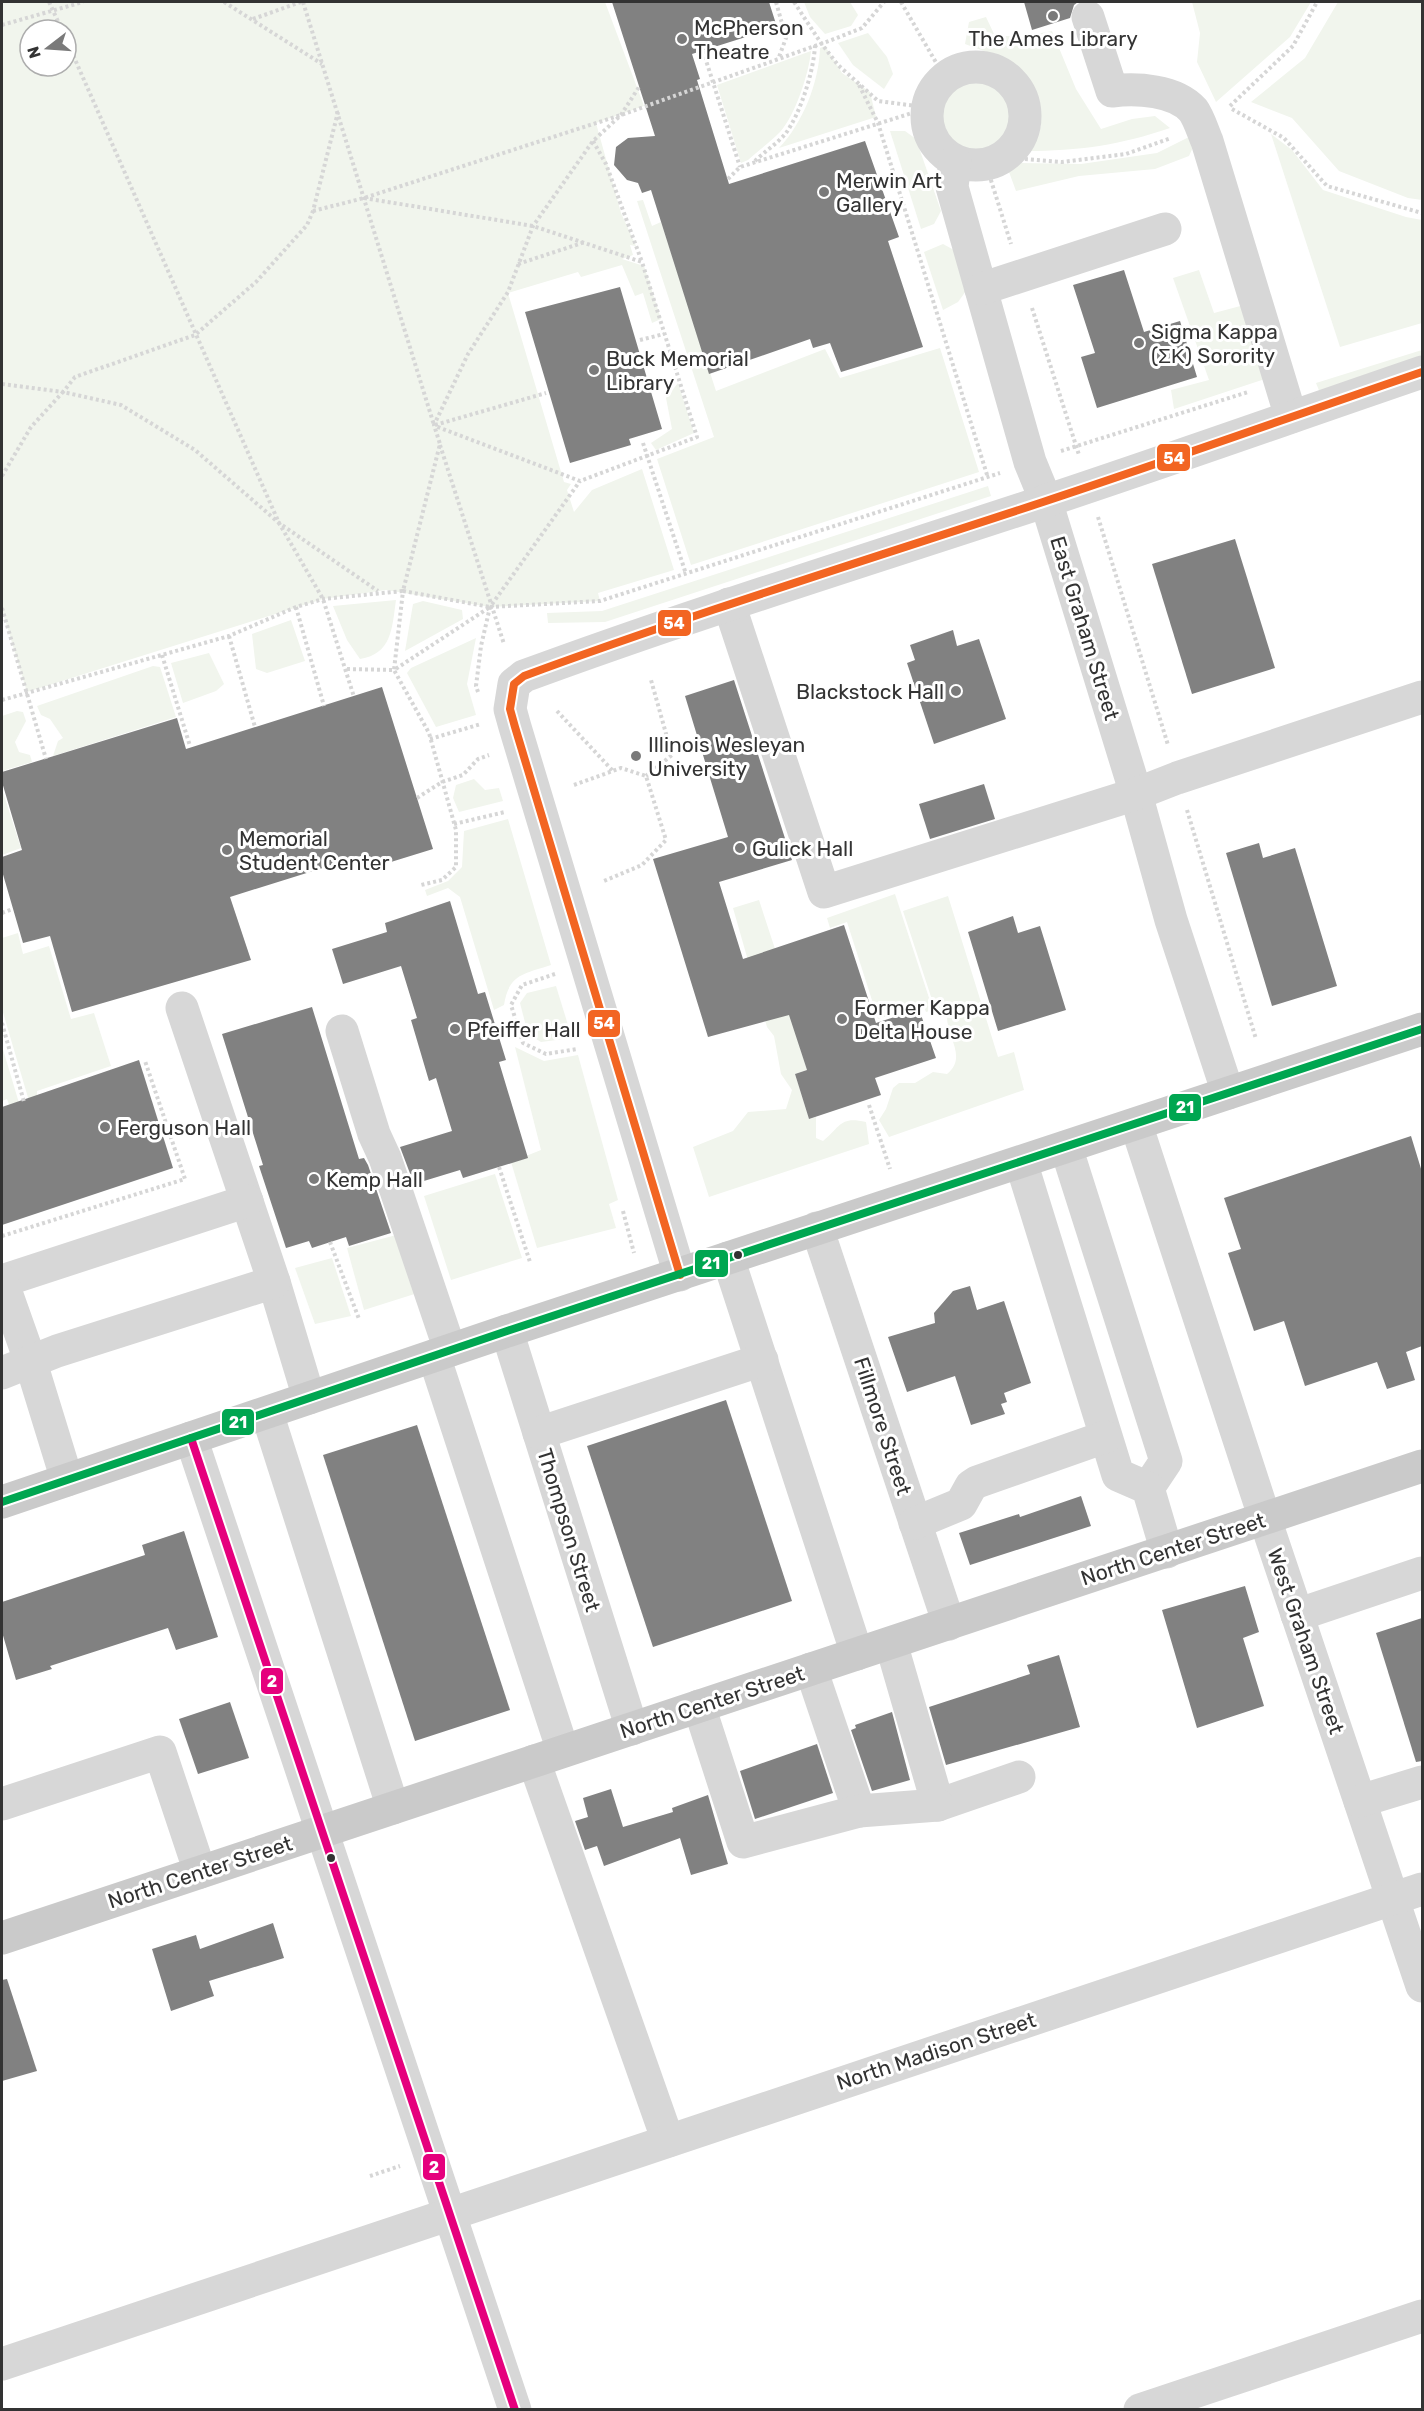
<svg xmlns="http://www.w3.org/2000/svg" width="1424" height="2411" font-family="Rubik,sans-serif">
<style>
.green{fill:#f1f5ed;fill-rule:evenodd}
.building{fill:#818181}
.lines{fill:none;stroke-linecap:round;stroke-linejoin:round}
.path{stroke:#d6d6d6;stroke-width:4;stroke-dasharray:3 3;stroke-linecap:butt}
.minor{stroke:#d7d7d7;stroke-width:33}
.major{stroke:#cacaca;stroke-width:33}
.bus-1-casing{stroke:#fff;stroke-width:12}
.bus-2-casing{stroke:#fff;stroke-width:12}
.bus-3-casing{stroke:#fff;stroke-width:12}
.bus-1{stroke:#f26522;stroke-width:8}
.bus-2{stroke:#e5007d;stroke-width:8}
.bus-3{stroke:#00a651;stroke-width:8}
.poi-dot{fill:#7a7a7a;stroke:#fff;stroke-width:2}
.bus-dot{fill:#333;stroke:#fff;stroke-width:2}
.labels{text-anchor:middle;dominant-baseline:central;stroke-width:6;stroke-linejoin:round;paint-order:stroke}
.poi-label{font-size:21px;fill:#333;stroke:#fff;text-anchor:start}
.street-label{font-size:21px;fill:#333;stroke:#fff}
.line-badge{stroke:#fff;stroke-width:2}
.badge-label{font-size:16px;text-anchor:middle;font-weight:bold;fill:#fff}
</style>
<rect width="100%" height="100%" fill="#fff"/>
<g class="green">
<path d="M2,2H605L644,106L596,123L621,213L636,246L630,245L633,255L622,259L644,266L661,319L652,323L643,293L635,296L622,265L581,277L578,272L508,293L564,482L571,484L567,490L574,512L592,490L642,469L674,570L598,593L600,601L490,607L386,590L323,599L27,692L2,610ZM30,30H66V66H30Z"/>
<path d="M804,2H850L858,15L851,26L825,34L810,17Z"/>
<path d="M1192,2H1311L1290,37L1216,102L1197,62L1200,33Z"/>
<path d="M1338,2H1422V200L1408,198L1339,171L1292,118L1251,102L1305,58Z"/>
<path d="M986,17L995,36H1025L1052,31L1076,89L1101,129L1132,119L1155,116L1170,128C1121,145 1078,151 1027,151L1041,126L1035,89L1011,61L965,44L969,22Z"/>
<path d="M868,33L887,57L893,74L884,89L853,65L838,43Z"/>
<path d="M825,46L842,73L870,92L876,117L779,148C803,123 819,82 820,48Z"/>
<path d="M811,51C809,73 795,116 780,132C770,142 758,151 748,160L741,163L717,85Z"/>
<circle cx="975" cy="115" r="35"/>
<path d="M890,131H905L916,139L941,211L934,224L921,229Z"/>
<path d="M1271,134L1292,150L1323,190L1406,217L1422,220V323L1340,347Z"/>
<path d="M1189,137L1194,145L1189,156L1155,169L1079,176L1016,191L1009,172L1021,163L1081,164L1157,153Z"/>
<path d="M643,200L652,226L661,222L716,391L825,349L840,378L940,348L979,472L691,565L657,459L714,437L637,201Z"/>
<path d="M943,244L954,250L966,291L958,302L943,310L924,252Z"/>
<path d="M1199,270L1214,313L1248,304L1268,378L1174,409L1171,390L1209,380L1173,278Z"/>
<path d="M1422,350V360L1320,393L1316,383Z"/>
<path d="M678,383L694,433L656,450L651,443L672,429L666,398Z"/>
<path d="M988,486L991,496L605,622L548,623L547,613L602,611Z"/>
<path d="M396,600C392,628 392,654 360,659L347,640L333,606Z"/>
<path d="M423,601L462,610L463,619L405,651L413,604Z"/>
<path d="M291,620L305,661L267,673L256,669L252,634Z"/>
<path d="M476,638L467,684L476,715L436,727L407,673L411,668Z"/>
<path d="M209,653L224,684L216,691L183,703L171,663Z"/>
<path d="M153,666L160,667L176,717L53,756L58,741L63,738L50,719L41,715L37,706Z"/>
<path d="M17,711L23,712L26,721L15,742L19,752L30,755L32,762L2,771V716Z"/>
<path d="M474,779L485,790L499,788L503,801L459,812L453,798L456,785Z"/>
<path d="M2,789L21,848L2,855Z"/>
<path d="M508,819L551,965C525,974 509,973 504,1005L494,1010L460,897L448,888L427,896L425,890L448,881L462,867L464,831Z"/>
<path d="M895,894L933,1010L926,1012L923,1004L878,1019L847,922L830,928L827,918Z"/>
<path d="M948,896L998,1057L1014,1052L1024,1090L889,1137L879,1120L886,1109L893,1088L899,1083H915L933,1072L947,1074C968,1057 946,1037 947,1015L935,1009L903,911Z"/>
<path d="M759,900L776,952L817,1043L800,1048L807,1070L795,1074L809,1119L816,1117V1138L823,1141C841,1126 840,1116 866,1122L869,1144L709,1197L693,1147L733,1131L748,1112L786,1109L792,1090L781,1074L774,1036L767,1027L733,908Z"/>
<path d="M18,933L23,954L49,946L71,1019L94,1013L111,1066L37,1091V1098L29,1101L2,1009V938Z"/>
<path d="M556,986L572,1038L541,1042L528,1034L520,1003L527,993Z"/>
<path d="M2,1046L19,1103L10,1107L7,1099L2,1101Z"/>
<path d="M515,1047L544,1061L578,1055L618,1200L609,1204L616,1228L537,1248L511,1162L541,1150Z"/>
<path d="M495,1174L522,1258L451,1280L424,1196Z"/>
<path d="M404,1233L424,1291L364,1310L347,1248Z"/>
<path d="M332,1258L351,1316L315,1324L295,1268Z"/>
</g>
<g class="building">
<path d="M612,2H769L777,27L692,54L700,79L697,80L729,184L865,141L899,237L888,241L923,347L841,372L830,343L813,348L810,339L709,374L651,190L642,193L638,183L627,180L614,165L616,147L628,138L655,136Z"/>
<path d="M1024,2H1078L1074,5L1070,18L1032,30Z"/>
<path d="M1124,270L1144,332L1180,321L1197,377L1097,408L1081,357L1095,353L1073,285Z"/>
<path d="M620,287L662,429L629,439L631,445L570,463L525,312Z"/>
<path d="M1235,539L1275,668L1192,694L1152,564Z"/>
<path d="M953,630L957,646L979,639L1006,719L934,744L907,663L915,660L910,645Z"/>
<path d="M734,680L792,860L719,882L743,959L844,925L876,1023L919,1009L936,1058L875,1078L881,1095L809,1119L795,1074L807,1070L789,1015L708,1037L653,859L728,837L685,696Z"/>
<path d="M382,687L433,849L365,870L361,856L230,897L251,960L72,1012L50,936L23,943L2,871V857L22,850L2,782V772L177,718L186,749Z"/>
<path d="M984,784L995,819L930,839L919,804Z"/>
<path d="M1259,843L1263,858L1295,848L1337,986L1272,1006L1226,853Z"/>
<path d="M450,901L478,994L485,992L506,1060L499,1062L528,1158L463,1178L460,1170L414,1184L400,1147L452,1131L436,1078L429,1081L411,1020L417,1018L401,966L343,984L332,949L387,932L385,923Z"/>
<path d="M1013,916L1018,933L1040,926L1066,1010L998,1031L968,932Z"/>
<path d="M312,1007L359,1159L364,1158L368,1165L391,1233L349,1246L346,1237L312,1248L309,1241L286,1248L259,1166L263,1165L222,1034Z"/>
<path d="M139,1060L173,1168L2,1225V1107Z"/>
<path d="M1411,1136L1422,1172V1346L1406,1352L1415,1380L1387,1389L1377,1362L1305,1386L1284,1321L1254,1331L1228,1253L1241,1249L1224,1198Z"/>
<path d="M970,1286L977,1310L1004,1301L1031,1383L1004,1393L1007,1402L1001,1404L1005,1414L971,1425L955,1376L907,1392L888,1337L935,1323L934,1313L953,1291Z"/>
<path d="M726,1400L792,1601L653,1647L587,1446Z"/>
<path d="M417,1425L510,1710L415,1741L323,1455Z"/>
<path d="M1081,1496L1091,1526L970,1565L959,1533L1019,1514L1020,1517Z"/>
<path d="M184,1531L218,1637L176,1650L168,1628L50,1666L52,1669L16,1680L2,1632V1602L145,1555L142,1545Z"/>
<path d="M1245,1586L1259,1632L1243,1638L1264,1706L1197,1728L1162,1610Z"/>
<path d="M1422,1618V1761L1416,1762L1376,1633Z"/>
<path d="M1059,1655L1080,1727L946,1765L929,1707L1030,1674L1027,1665Z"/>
<path d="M230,1702L249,1758L198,1774L179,1719Z"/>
<path d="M892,1712L910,1780L872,1791L851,1730L856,1728L855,1725Z"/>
<path d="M817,1744L833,1793L755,1819L740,1771Z"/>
<path d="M611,1789L623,1827L673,1812L672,1808L708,1795L728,1864L691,1875L680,1838L604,1866L597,1846L585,1850L575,1821L588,1817L583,1798Z"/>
<path d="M273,1923L284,1958L209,1981L214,1996L171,2011L152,1949L196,1935L200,1949Z"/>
<path d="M7,1979L37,2071L2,2081V1980Z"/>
</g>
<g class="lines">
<g class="path">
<path d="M49,2L62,30"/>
<path d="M224,2L322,64"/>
<path d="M303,2L434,425"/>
<path d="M776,2L786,38L779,57"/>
<path d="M794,2L821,43L838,65L878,101L924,107"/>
<path d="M901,2L945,78"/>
<path d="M253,19L301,2"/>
<path d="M2,25L83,2"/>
<path d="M66,39L279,523L323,599L354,697"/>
<path d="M703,51L740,167"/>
<path d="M859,85L878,123L988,478"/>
<path d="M1230,106L1293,46L1317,2"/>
<path d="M1232,109L1284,138L1327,186L1422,213"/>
<path d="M593,141L606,164L642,262"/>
<path d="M1001,157L1062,162L1126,154L1171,138"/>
<path d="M755,161C764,152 778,143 786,133C801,112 814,70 815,45"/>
<path d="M989,174L1011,244"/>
<path d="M728,179L740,167L928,108"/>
<path d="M364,198L533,226L642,262L697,437L580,481L435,426"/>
<path d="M313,211L364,198L621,115L829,41L862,28L884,2"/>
<path d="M518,264L585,242"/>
<path d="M1032,308L1079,455"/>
<path d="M640,340L664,334"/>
<path d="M2,384L63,392L75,377L195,335L256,282L307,225L313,211L338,112"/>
<path d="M435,425L546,393"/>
<path d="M643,443L686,574"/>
<path d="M440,445L504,644"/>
<path d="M1061,451L1248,392"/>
<path d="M2,476L31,427L63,392L121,405L195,450L279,523L378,591"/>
<path d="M1098,517L1168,745"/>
<path d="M403,591L490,607L394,670Z"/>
<path d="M296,607L324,706"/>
<path d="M490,607L600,601L1000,473"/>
<path d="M2,608L46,759"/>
<path d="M229,636L255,727"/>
<path d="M162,655L190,746"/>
<path d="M347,669L394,670L429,733L456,830V867L442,880L421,885"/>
<path d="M478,692L476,686L481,646L490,607L580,481"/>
<path d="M2,700L229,636L296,607L323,599L403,591L440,444L434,425L468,354L508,292L533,226L593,141L621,115L639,87"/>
<path d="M557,711L613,771"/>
<path d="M430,739L481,724"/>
<path d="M646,776L672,755L651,680"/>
<path d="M574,785L621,768L646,776L666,840L642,865L604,881"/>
<path d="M417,798L442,782L463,775L478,759L489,755"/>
<path d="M1187,810L1256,1039"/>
<path d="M454,824L505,812"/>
<path d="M2,913L13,909"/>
<path d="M555,974L522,985L511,1005L523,1043L546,1054L577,1049"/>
<path d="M2,1023L24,1102"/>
<path d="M499,1037L517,1024"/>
<path d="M869,1105L890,1169"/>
<path d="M499,1167L530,1262"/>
<path d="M623,1211L634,1253"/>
<path d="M2,1236L185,1179L145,1061"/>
<path d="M330,1242L359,1319"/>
<path d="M370,2176L400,2166"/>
</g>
<g class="minor">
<path d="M1088,17L1112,91C1137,88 1175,90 1193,110C1199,118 1203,132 1207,141L1291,417"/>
<circle cx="976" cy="116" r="49"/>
<path d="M955,161L952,187L1030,462L1046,501L1136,794L1171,920L1228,1093"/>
<path d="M981,289L1165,229"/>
<path d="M729,604L824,892L1136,794L1177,778L1422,697"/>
<path d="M182,1008L274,1282L309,1398"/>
<path d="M342,1031L374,1134L385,1158L450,1350"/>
<path d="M1136,1124L1265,1519L1422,1986"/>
<path d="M1066,1147L1166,1461L1148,1488"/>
<path d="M1021,1162L1118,1475L1148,1488L1167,1552"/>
<path d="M817,1228L949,1624"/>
<path d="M728,1258L857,1654"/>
<path d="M680,1275L515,727L510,709L514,684L524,676C695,613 870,559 1043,502C1170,460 1296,415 1422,372"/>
<path d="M2,1281L247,1201"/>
<path d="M2,1281L31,1363L67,1480"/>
<path d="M507,1331L632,1729"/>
<path d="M434,1356L563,1751"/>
<path d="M2,1373L57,1351L274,1282"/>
<path d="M267,1413L393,1808"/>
<path d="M539,1433L762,1360"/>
<path d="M191,1438L515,2410"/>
<path d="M915,1523L961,1504L971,1486L977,1482L1105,1437"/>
<path d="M1297,1615L1422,1573"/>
<path d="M891,1643L938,1805L1019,1777"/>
<path d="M811,1669L859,1811"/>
<path d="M699,1706L743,1842L859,1811L938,1805"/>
<path d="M534,1761L668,2141"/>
<path d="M1360,1801L1422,1782"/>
<path d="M2,1804L160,1752L200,1872"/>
<path d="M2,2364L1422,1889"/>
<path d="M1140,2410L1422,2316"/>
</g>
<g class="major">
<path d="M2,1502L507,1331L1422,1029"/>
<path d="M2,1938L1422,1466"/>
</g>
<g class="bus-1-casing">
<path id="bus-1" d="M680,1275L515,727L510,709L514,684L524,676C695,613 870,559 1043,502C1170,460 1296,415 1422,372"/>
</g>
<g class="bus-2-casing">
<path id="bus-2" d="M191,1438L515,2410"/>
</g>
<g class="bus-3-casing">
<path id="bus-3" d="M2,1502L507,1331L1422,1029"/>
</g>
<use href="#bus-1" class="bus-1"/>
<use href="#bus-2" class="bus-2"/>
<use href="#bus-3" class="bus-3"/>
</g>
<g class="poi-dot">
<circle cx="1053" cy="16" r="6"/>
<circle cx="682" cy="39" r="6"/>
<circle cx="824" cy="192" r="6"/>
<circle cx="1139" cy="343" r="6"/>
<circle cx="594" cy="370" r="6"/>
<circle cx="956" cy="691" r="6"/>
<circle cx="636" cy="756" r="6"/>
<circle cx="740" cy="848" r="6"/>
<circle cx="227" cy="850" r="6"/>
<circle cx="842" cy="1019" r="6"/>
<circle cx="455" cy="1029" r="6"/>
<circle cx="105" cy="1127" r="6"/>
<circle cx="314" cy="1179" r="6"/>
</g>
<g class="bus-dot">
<circle cx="738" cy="1255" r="5"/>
<circle cx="331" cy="1858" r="5"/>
</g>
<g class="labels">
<g class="poi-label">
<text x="694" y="27">McPherson<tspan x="694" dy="24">Theatre</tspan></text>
<text x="1053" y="38" text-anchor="middle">The Ames Library</text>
<text x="836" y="180">Merwin Art<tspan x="836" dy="24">Gallery</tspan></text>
<text x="1151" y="331">Sigma Kappa<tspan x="1151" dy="24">(ΣΚ) Sorority</tspan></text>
<text x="606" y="358">Buck Memorial<tspan x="606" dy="24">Library</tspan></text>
<text x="944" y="691" text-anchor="end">Blackstock Hall</text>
<text x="648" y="744">Illinois Wesleyan<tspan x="648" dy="24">University</tspan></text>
<text x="239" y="838">Memorial<tspan x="239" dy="24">Student Center</tspan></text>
<text x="752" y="848">Gulick Hall</text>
<text x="854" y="1007">Former Kappa<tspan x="854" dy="24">Delta House</tspan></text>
<text x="467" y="1029">Pfeiffer Hall</text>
<text x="117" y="1127">Ferguson Hall</text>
<text x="326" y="1179">Kemp Hall</text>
</g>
<g class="street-label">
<text transform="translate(1085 628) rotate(73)">East Graham Street</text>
<text transform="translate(883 1426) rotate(72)">Fillmore Street</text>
<text transform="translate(569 1530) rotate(73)">Thompson Street</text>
<text transform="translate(1173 1549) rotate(-18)">North Center Street</text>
<text transform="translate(1306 1641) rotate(71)">West Graham Street</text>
<text transform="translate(712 1702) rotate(-18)">North Center Street</text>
<text transform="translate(200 1872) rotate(-18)">North Center Street</text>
<text transform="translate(936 2051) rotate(-18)">North Madison Street</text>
</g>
</g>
<g class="line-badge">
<rect x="1156" y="443" width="35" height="29" rx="6" fill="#f26522"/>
<rect x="657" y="609" width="35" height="28" rx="6" fill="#f26522"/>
<rect x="587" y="1009" width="34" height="29" rx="6" fill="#f26522"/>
<rect x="1168" y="1093" width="34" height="29" rx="6" fill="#00a651"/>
<rect x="694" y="1249" width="35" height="29" rx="6" fill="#00a651"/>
<rect x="221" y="1408" width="34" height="28" rx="6" fill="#00a651"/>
<rect x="260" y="1667" width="24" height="28" rx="6" fill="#e5007d"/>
<rect x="422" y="2153" width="24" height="28" rx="6" fill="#e5007d"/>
</g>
<g class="badge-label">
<text x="1174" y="464">54</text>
<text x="674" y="629">54</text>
<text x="604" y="1029">54</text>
<text x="1185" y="1113">21</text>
<text x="711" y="1269">21</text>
<text x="238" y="1428">21</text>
<text x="272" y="1687">2</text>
<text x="434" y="2173">2</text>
</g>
<rect width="1424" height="2411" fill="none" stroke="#333333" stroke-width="6"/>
<g transform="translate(48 48) rotate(253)"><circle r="28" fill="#ffffff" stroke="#adadad" stroke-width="1.5"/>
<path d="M0-4.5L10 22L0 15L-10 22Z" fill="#7a7a7a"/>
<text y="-9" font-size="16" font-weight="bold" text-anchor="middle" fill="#333333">N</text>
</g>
</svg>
